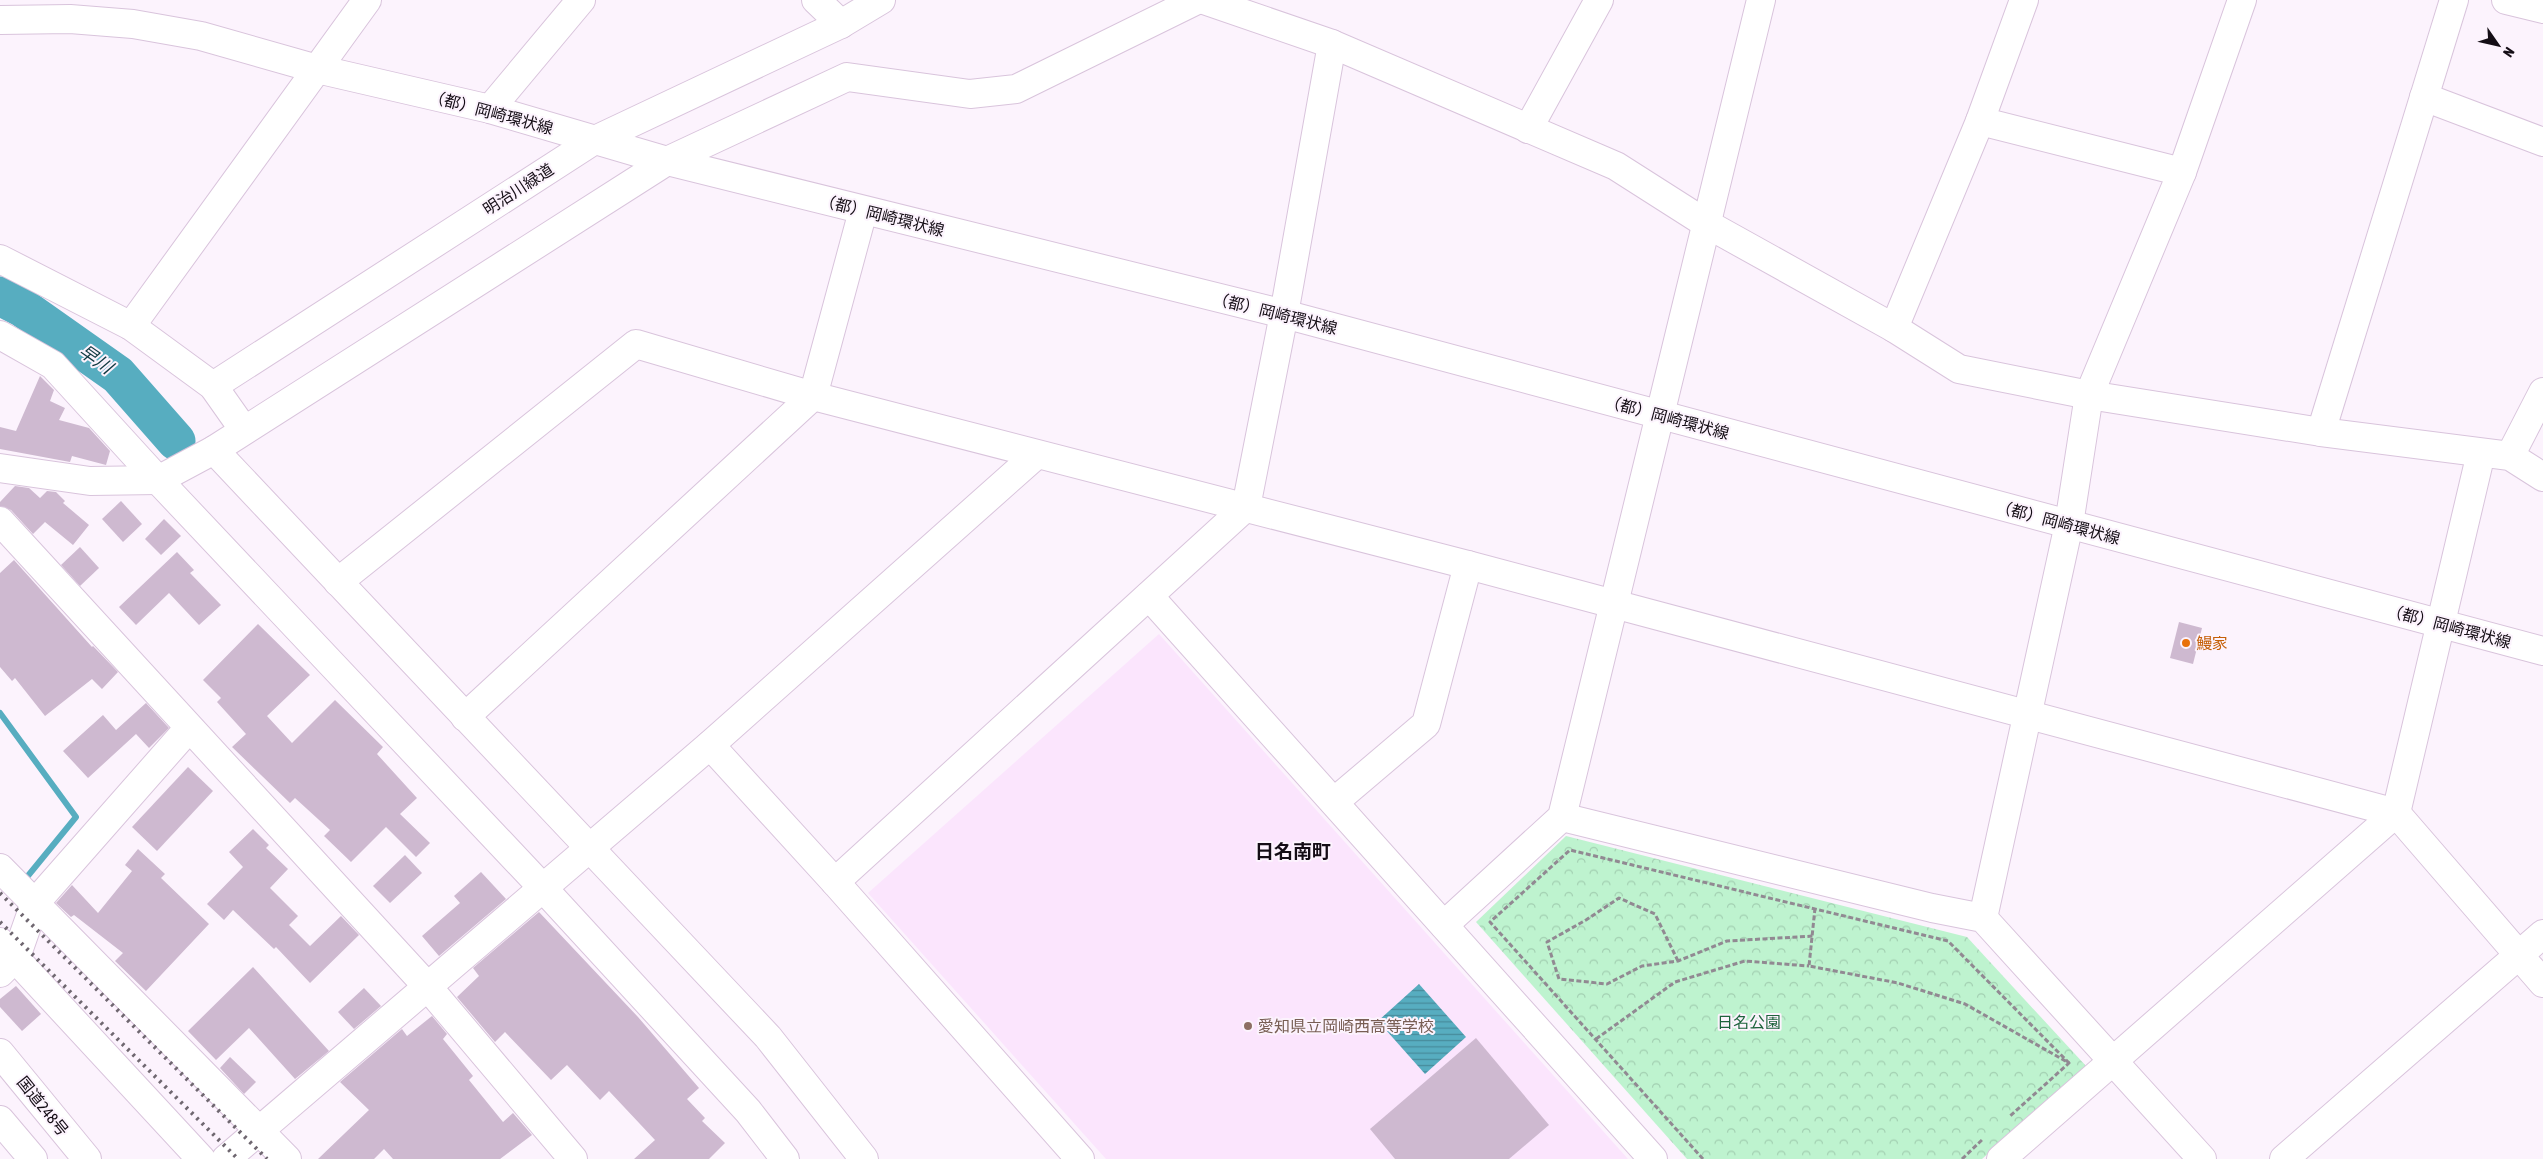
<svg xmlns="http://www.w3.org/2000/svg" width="2543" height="1159" font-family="'Asap Condensed','Noto Sans JP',sans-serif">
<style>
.built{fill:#fbe5fd}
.park{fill:url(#park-crowns)}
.water{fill:url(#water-rules)}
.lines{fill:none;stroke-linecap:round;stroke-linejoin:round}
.stream{stroke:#57adc0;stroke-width:6}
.river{stroke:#57adc0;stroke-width:39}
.building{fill:#ceb9d0}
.minor-casing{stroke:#d9c4dc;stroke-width:30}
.highway-casing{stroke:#d9c4dc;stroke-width:30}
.path{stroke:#918992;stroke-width:3;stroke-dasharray:5 2.5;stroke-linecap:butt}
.minor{stroke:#fff;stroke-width:28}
.highway{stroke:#fff;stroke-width:28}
.rail{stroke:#6f6770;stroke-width:4;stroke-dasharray:2.5 5;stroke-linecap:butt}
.food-dot{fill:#e8710a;stroke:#fcf3fd;stroke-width:2}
.education-dot{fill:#8d6e63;stroke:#fcf3fd;stroke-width:2}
.labels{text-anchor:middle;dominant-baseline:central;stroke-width:4;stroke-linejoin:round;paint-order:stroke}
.street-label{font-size:16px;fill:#140d15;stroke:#fcf3fd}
.food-label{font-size:16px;fill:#c56008;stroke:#fcf3fd;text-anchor:start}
.park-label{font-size:16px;fill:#1e643d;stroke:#fcf3fd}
.education-label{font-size:16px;fill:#785e54;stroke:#fcf3fd;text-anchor:start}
.water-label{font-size:18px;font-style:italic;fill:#0d373f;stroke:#fcf3fd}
.quarter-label{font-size:19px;font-weight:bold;fill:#140d15;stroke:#fcf3fd}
</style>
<defs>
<pattern id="park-crowns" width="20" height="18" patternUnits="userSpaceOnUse" patternTransform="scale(1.25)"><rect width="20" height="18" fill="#bef3cf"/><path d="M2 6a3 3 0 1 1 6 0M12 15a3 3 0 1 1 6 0" fill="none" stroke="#a2cfb1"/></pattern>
<pattern id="water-rules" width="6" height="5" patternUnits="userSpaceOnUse" patternTransform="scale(1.25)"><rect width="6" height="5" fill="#57adc0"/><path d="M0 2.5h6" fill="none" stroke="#478b9b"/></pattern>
</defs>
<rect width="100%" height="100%" fill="#fcf3fd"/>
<path class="built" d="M1159,634L1628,1159H1106L868,893Z"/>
<path class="park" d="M1566,836L1967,937L2086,1066L1982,1159H1687L1476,922Z"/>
<path class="water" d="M1419,984L1466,1037L1425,1074L1378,1021Z"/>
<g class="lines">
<path class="stream" d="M0,713L76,817L27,877"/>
<path class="river" d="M0,296L23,308L118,375L176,441"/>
</g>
<g class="building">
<path d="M40,376L54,390L50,401L65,408L59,420L89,428L110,451L106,465L72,456L70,462L0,449V427L16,431Z"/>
<path d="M15,486L29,488L40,498L47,491L56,492L65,501L63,503L89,525L73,545L45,522L33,534L11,510L0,506V502Z"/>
<path d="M121,501L142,524L123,542L102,519Z"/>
<path d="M164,519L181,536L161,555L145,539Z"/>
<path d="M80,547L99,568L80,586L61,565Z"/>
<path d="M177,552L194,570L190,573L221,605L199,625L169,593L136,625L119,607Z"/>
<path d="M14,560L92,647L93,646L118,672L102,689L92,679L45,716L15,678L12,681L0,667V573Z"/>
<path d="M2179,622L2202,628L2193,664L2170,658Z"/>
<path d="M258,624L310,675L267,716L292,743L335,700L383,747L377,754L417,798L400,814L430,843L416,857L386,827L351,862L324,836L330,830L295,798L290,803L232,747L246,734L217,702L221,698L203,680Z"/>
<path d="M146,703L169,728L149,748L136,734L88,778L63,751L103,715L116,730Z"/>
<path d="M188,767L213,791L157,851L132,827Z"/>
<path d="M253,829L269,845L266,848L288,869L270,888L298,916L289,925L310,946L341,916L359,935L310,983L276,947L274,949L233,910L224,920L207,904L243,867L229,852Z"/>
<path d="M138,849L165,874L161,878L209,924L146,991L115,961L123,953L74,915L71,917L56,903L72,885L98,913L132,871L125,865Z"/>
<path d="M405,855L422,873L390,903L373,886Z"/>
<path d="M481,872L506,899L439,956L422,936L460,903L454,896Z"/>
<path d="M539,912L638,1017L699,1088L687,1099L705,1118L702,1121L725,1143L709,1159H634L655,1140L609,1091L600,1100L567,1065L551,1080L505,1032L495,1042L457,997L479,976L473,968Z"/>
<path d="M253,967L329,1051L295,1079L249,1028L216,1060L188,1031Z"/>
<path d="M16,986L41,1014L22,1031L0,1007V999Z"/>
<path d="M364,988L381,1006L354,1029L338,1012Z"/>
<path d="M432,1016L447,1034L443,1039L473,1076L469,1080L503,1122L513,1113L532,1135L500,1159H393L384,1149L374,1159H318L369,1110L340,1082L402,1029L407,1036Z"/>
<path d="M1476,1038L1549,1125L1509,1159H1395L1370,1129Z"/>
<path d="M230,1057L256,1082L244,1094L220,1068Z"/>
</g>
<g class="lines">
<g class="minor-casing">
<g id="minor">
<path d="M816,0L841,24"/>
<path d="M1204,0L1332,44L1616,166L1707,224L1894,328L1959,369L2089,395L2321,432L2510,456L2543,477"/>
<path d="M2506,0L2543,9"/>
<path d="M0,20L70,19L133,24L201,36L317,69L490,109L667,161L1284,314L2543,651"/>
<path d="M2424,97L2543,142"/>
<path d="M490,109L581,0"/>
<path d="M1980,121L2182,172"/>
<path d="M1528,129L1599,0"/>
<path d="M0,259L131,326L213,386L244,430"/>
<path d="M131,326L367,0"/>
<path d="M1894,328L1980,121L2024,0"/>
<path d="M0,335L53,365L158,480L542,887L748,1111L785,1159"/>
<path d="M213,386L593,141L841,24L881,0"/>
<path d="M2321,432L2454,0"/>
<path d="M214,450L768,1037L864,1159"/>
<path d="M2510,456L2543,392"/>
<path d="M0,468L90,481L158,480L214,450L667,161L847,77L970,94L1016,89L1197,0"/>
<path d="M0,521L427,986L573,1159"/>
<path d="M338,582L636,344L813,396L1468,565L2396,813L2543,983"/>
<path d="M1149,596L1653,1159"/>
<path d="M465,717L813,396L863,211"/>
<path d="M710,745L835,882L1080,1159"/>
<path d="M1334,802L1426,724L1468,565"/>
<path d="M1562,817L1932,908L1983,918L2202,1159"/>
<path d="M0,868L287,1159"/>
<path d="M835,882L1246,507L1284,314L1332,44"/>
<path d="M1983,918L2069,524L2089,395L2182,172L2242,0"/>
<path d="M1444,925L1562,817L1761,0"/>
<path d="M0,942L201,1159"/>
<path d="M0,973L16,957L35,903L189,728"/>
<path d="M226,1159L710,745L1036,455"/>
<path d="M2001,1159L2396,813L2481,453"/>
<path d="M2284,1159L2543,934"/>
</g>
</g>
<g class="highway-casing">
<g id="highway">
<path d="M0,1053L87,1159"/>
<path d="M0,1120L33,1159"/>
</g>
</g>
<g class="path">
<path d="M1815,908L1809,966L1898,983L1965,1004L2069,1063L2009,1117"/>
<path d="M1678,961L1655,914L1619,898L1586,920L1547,942L1559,979L1607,984L1642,966L1678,961L1727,941L1814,936"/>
<path d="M1596,1039L1675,982L1745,961L1809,966"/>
<path d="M1703,1159L1490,922L1570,850L1948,941L2069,1063"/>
<path d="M1962,1159L1983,1139"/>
</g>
<use href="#minor" class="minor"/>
<use href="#highway" class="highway"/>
<g class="rail">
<path d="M0,893L267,1159"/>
<path d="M0,922L238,1159"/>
</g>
</g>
<circle class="food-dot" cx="2186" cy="643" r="5"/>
<circle class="education-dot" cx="1248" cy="1026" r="5"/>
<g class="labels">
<g class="street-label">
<text transform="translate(491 112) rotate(15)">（都）岡崎環状線</text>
<text transform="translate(518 189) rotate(-33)">明治川緑道</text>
<text transform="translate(882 215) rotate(14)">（都）岡崎環状線</text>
<text transform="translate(1275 313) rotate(14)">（都）岡崎環状線</text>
<text transform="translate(1667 417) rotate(15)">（都）岡崎環状線</text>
<text transform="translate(2058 522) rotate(15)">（都）岡崎環状線</text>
<text transform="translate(2449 626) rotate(15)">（都）岡崎環状線</text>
<text transform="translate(43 1106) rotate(51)">国道248号</text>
</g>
<g class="food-label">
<text x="2196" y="643">鰻家</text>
</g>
<g class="park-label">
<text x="1749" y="1022">日名公園</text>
</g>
<g class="education-label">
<text x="1258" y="1026">愛知県立岡崎西高等学校</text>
</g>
<g class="water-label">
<text transform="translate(96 359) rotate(35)">早川</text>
</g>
<g class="quarter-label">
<text x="1293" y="851">日名南町</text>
</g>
</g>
<g transform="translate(2498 45) rotate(124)" stroke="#fcf3fd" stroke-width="4" paint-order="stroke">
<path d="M0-4L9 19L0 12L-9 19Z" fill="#140d15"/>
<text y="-8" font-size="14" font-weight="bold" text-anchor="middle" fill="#140d15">N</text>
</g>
</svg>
